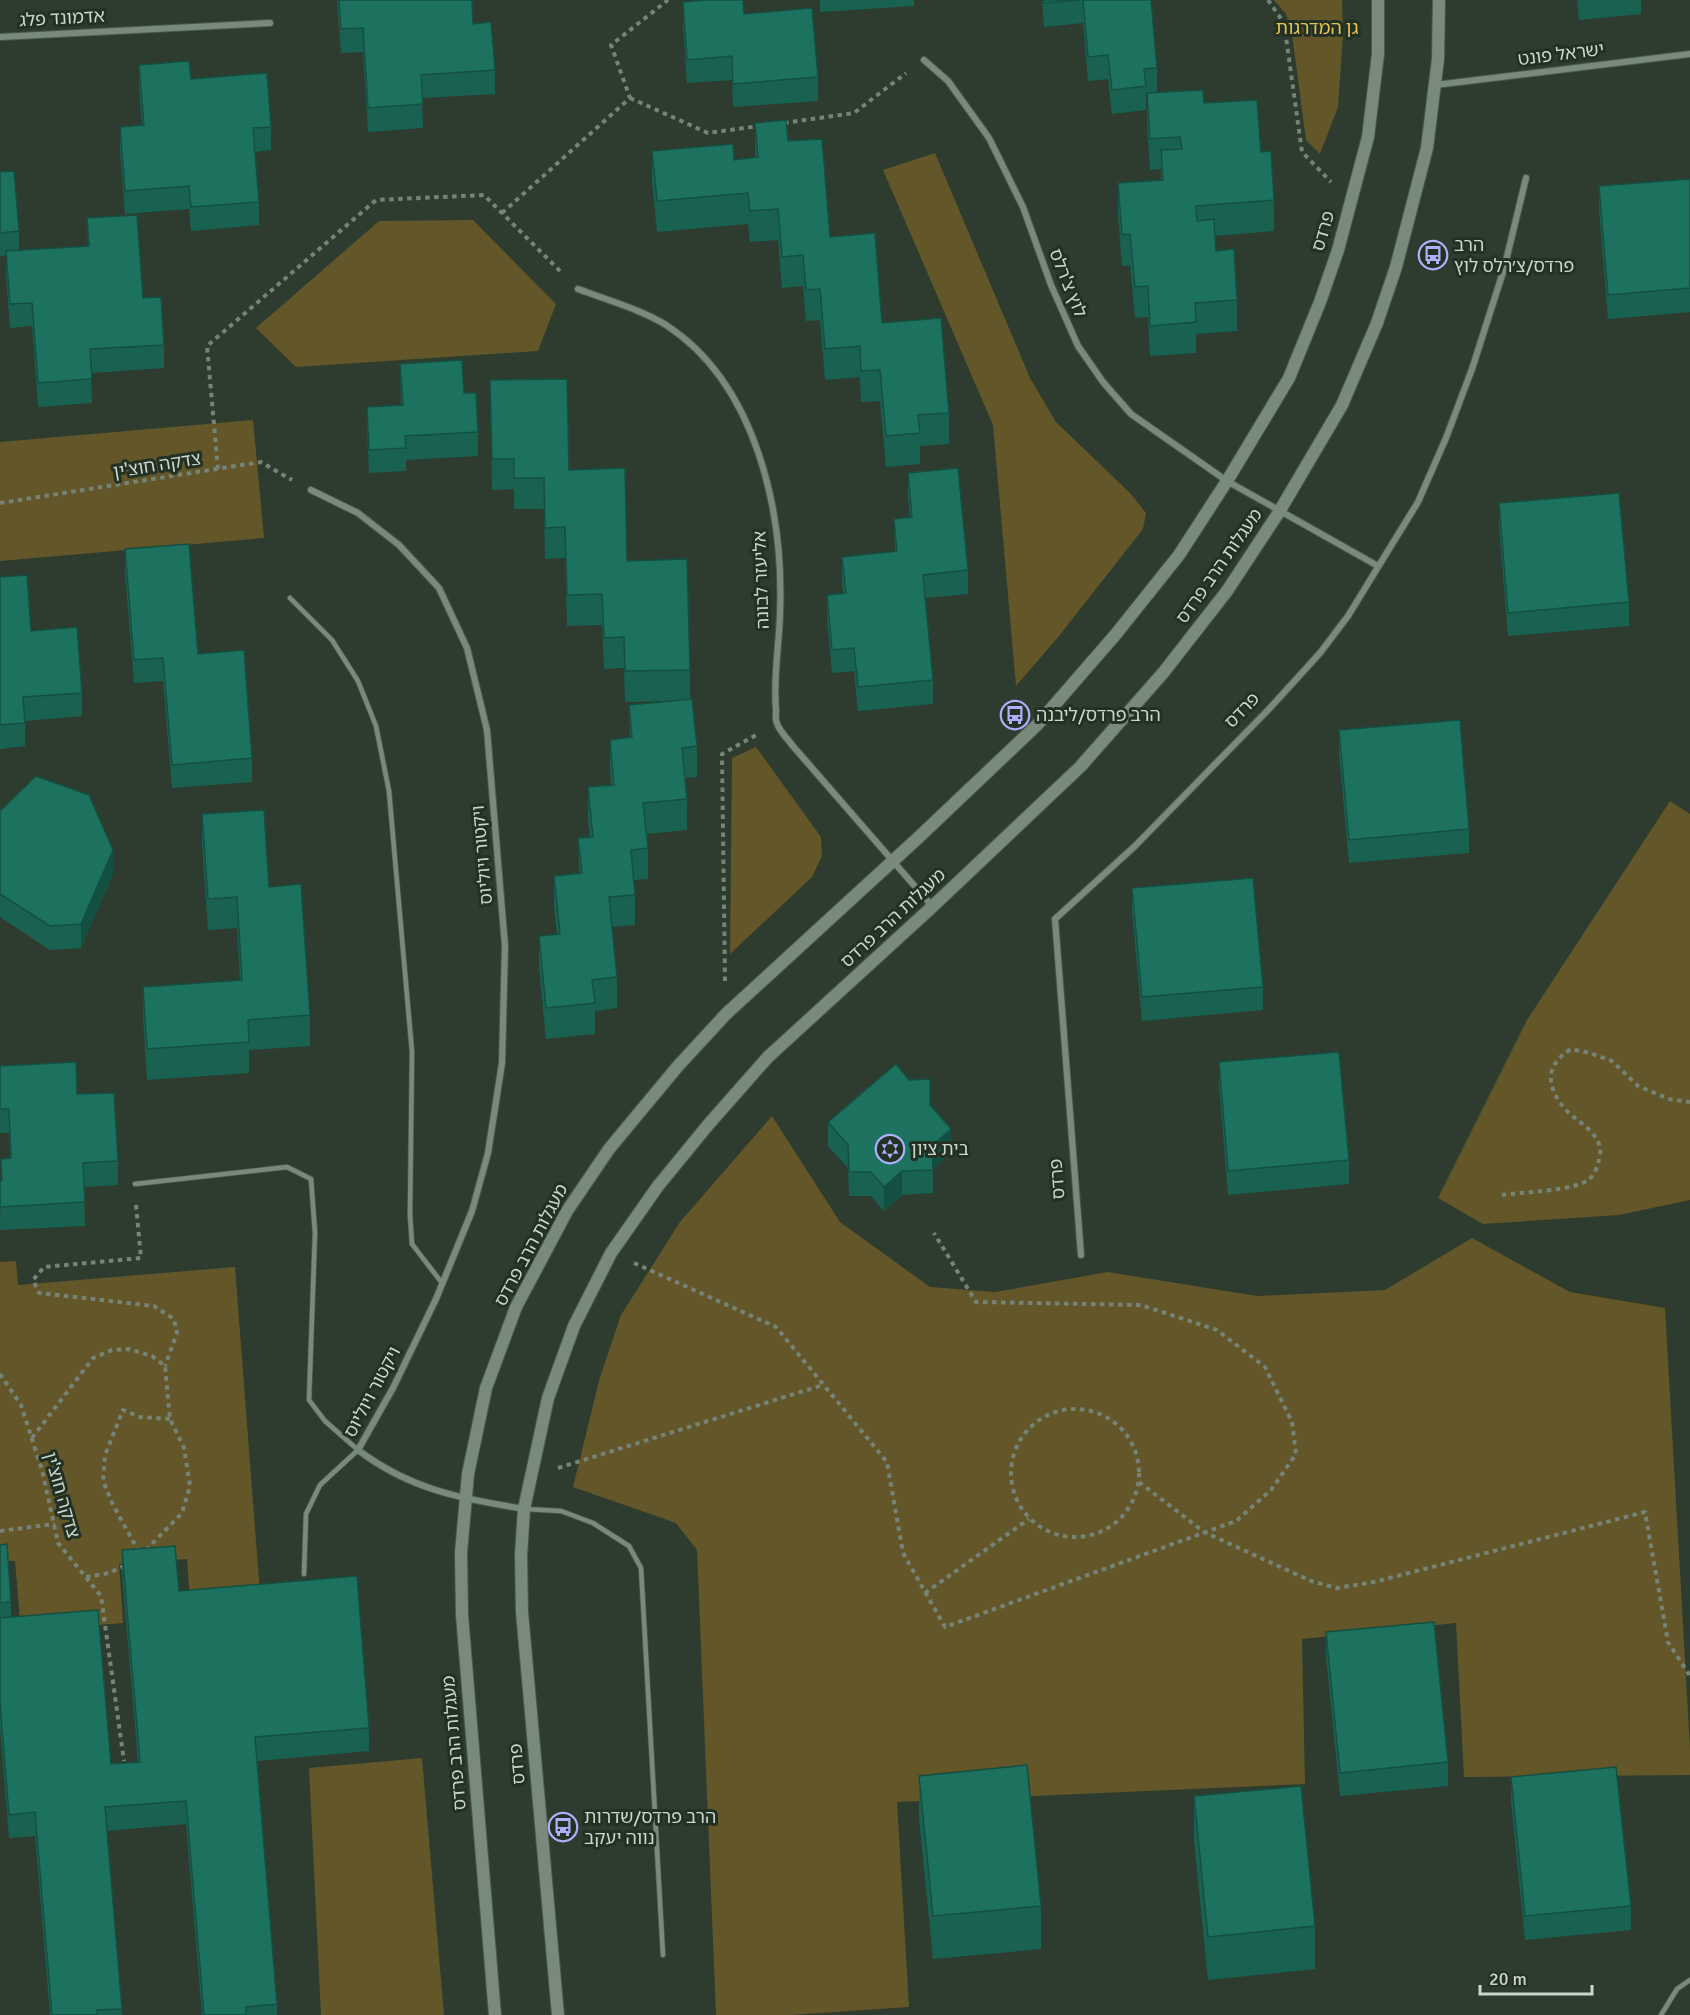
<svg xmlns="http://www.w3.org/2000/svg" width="1690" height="2015" font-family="Signika,'Noto Sans Hebrew',sans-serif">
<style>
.green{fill:#635629}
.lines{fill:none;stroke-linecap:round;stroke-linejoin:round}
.lane-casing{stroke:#4b594d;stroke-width:6}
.street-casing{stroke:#4b594d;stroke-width:8}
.secondary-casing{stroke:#4b594d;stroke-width:14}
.path{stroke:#768377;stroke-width:4;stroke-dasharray:4.5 4.5;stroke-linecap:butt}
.lane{stroke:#788a79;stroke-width:4.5}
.street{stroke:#788a79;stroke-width:6}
.secondary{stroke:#788a79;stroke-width:12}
.wall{fill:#196252}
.shaded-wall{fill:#145042}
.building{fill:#1d725f;stroke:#145042;stroke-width:1.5}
.labels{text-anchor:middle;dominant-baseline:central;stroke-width:6;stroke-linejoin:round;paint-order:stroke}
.street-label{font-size:18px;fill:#ccd6cd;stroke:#233124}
.park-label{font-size:18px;fill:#e7c554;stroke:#233124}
.poi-label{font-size:18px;fill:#ccd6cd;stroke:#233124;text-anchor:start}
</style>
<rect width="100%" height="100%" fill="#2d3c2e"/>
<g class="green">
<path d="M1274,0H1342L1343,35L1338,107L1320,154L1306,140L1292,34L1286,14Z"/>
<path d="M935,153L1030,378L1056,422L1131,494L1146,513L1143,529L1059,636L1016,686L993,425L883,170Z"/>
<path d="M473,220L556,304L538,351L296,367L256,328L379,221Z"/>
<path d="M253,420L264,538L0,561V442Z"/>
<path d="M756,747L821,837L822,856L812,877L730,954L732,758Z"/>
<path d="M1670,801L1690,814V1200L1619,1215L1483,1224L1438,1198L1527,1020Z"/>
<path d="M772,1116L840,1222L930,1287L995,1292L1108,1272L1257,1296L1385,1290L1472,1238L1570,1292L1665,1308L1690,1748V1775L1464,1777L1456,1623L1302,1639L1305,1784L897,1802L909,2007L790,2015H716L697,1550L676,1523L573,1487L600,1377L621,1315L680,1222Z"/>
<path d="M16,1261L18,1285L235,1267L260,1593L190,1599L187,1559L119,1564L123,1623L21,1631L15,1561H0V1262Z"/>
<path d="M422,1758L444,2015H321L309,1768Z"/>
</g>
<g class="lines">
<g class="lane-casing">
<g id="lane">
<path d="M290,598L332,640L358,681L376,726L389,791L412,1052L410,1215L412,1244L442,1283"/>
<path d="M135,1184L287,1167L311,1179L315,1233L309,1400L325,1421L358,1450L320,1485L306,1514L304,1574"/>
<path d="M525,1509L561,1511L593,1523L629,1546L641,1568L663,1955"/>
<path d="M1661,2015L1677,1989L1690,1980"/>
</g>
</g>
<g class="street-casing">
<g id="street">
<path d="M0,37L270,23"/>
<path d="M924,60L948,81L989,138L1023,207L1051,285L1078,346L1103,382L1131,414L1227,481L1378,566"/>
<path d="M1435,85L1690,54"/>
<path d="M578,289C607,300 640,309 666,325C757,384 784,513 780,614C779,646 773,678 776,710C776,714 775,720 777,723C779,731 788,739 792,745L932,906"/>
<path d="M311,490L358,513L399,545L439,588L467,648L487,730L505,946L502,1063L488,1153L472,1211L436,1299L393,1388L358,1450C411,1490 460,1498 524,1509"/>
<path d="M1081,1255L1055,919L1135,846L1269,709L1320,653L1348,616L1418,502L1446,438L1472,369L1504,269L1526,178"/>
</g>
</g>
<g class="secondary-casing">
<g id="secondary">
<path d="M495,2015L462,1615L461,1553L468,1474L486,1388L516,1307L567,1211L609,1149L678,1066L726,1014L919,837L1037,725L1116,634L1179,555L1227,481L1289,378L1320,302L1338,250L1368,137L1378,54V0"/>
<path d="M558,2015L522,1612L521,1555L524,1509L548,1398L574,1326L611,1253L658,1186L708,1125L768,1057L932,907L1080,767L1163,673L1227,591L1279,512L1342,405L1377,323L1396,267L1427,148L1438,59L1439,0"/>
</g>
</g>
<g class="path">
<path d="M1268,0L1284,23L1302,152L1331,182"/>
<path d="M630,98L708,133L759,126"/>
<path d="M784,123L854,113L906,73"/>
<path d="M502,213L630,98L611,45L668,0"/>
<path d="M218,469L207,346L376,200L484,195L563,274"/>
<path d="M0,503L261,462L292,480"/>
<path d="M725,981L722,754L758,734"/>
<path d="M1502,1195C1521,1192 1574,1191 1588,1180C1594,1176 1598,1166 1599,1160C1600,1156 1601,1150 1600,1147C1595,1129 1577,1122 1566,1110C1546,1087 1544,1066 1571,1049L1590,1053L1612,1061L1638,1086L1669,1099L1690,1102"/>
<path d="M136,1205L141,1258L44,1267L33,1280L39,1293L154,1306L174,1319L177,1333L165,1366"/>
<path d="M634,1263L776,1327L887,1462L903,1553L945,1627L1236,1521L1271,1490L1296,1454L1292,1422L1265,1367L1217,1330L1141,1305L976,1302L934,1233"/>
<path d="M0,1374L21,1405L42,1470L58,1543L101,1596L124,1761"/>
<circle cx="1075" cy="1473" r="64"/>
<path d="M32,1438L93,1358L112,1350L129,1349L152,1356L165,1366L170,1419L184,1448L190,1486L182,1513L146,1550"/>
<path d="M558,1468L823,1385"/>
<path d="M1139,1482L1204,1532L1311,1581L1337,1588L1374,1582L1645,1512L1668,1642L1690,1676"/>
<path d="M0,1531L55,1524"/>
<path d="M139,1552L113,1505L103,1481L105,1455L123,1410L140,1417L170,1419"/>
<path d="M86,1577L109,1573L126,1565"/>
<path d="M925,1593L1029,1519"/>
</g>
<use href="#lane" class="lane"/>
<use href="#street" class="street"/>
<use href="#secondary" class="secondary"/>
</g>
<g class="wall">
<path d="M337,0H472L473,24L495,70V94L422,98L423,128L368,132L363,52L341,53Z"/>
<path d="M820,0H914V6L820,12Z"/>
<path d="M1042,0H1151L1157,68V92L1146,93V110L1112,114L1108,79L1088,81L1083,23L1044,27Z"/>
<path d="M1577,0H1641V14L1579,20Z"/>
<path d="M683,2L744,14L818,77V101L733,107L732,80L687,83L683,26Z"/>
<path d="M139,65L191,79L271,127V150L255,152L259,202V225L191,231L189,209L125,214L120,151V127L142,125L139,89Z"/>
<path d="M1147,93L1204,103L1261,152L1274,200V231L1215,236L1216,251L1237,300V331L1196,334V353L1150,356L1148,317L1135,318L1130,265L1122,266L1118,214V183L1161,180V169L1150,170L1147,124Z"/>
<path d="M755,123L788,141L830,237L882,323L949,413V444L920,446V464L886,467L880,401L861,402L860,377L825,380L820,320L806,321L803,286L782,288L778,240L750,242L748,224L657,232L652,182V151L734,160L755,158Z"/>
<path d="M0,172L19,231V250L88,246L87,218L143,298L164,345V368L91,373L92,403L38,407L32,326L10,328L6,275V256H0Z"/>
<path d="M1690,179V312L1608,319L1599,210V186Z"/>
<path d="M400,364L464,393L478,432V456L406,460V471L369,473L367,430V407L401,405Z"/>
<path d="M490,380L569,470L627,561L690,670V699L697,746V777L685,778L687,799V830L646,834L648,848V879L634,880L635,895V925L612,927L617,977V1008L595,1011V1034L546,1039L539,967V936L557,935L554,907V876L579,873L578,838L590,837L588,818V787L611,785L610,770V740L630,737L629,705L670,701L625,702L624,668L604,669L602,625L567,626L565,558L545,559L544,509H514V489L492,490Z"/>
<path d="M908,473L968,570V594L925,598L933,680V704L858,711L854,671L832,673L827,619V595L843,594L842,581V557L895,551L894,519L910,517L908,497Z"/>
<path d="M1499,503L1629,602V626L1508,636L1499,527Z"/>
<path d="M125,549L198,654L252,758V782L172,788L163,681L134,683L125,573Z"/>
<path d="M0,577L31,631L82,693V716L25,721V746L0,749Z"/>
<path d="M1339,730L1469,829V853L1349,863L1339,754Z"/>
<path d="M0,811L113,874L81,948L50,950L0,917Z"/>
<path d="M202,814L269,887L310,1015V1046L249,1050V1073L147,1080L143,1018V987L240,980L237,928L208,930L202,845Z"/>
<path d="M1132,888L1263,987V1010L1142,1021L1132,911Z"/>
<path d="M1219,1062L1349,1160V1184L1228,1195L1219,1086Z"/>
<path d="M0,1066L77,1094L118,1161V1185L84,1187L85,1226L0,1230L1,1159L10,1158L9,1133H0Z"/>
<path d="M930,1105L951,1153L933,1169V1193L902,1195L884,1211L871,1196H849L848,1168L828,1146V1122Z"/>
<path d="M0,1545L11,1602V1618L111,1764L138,1762L122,1574V1550L369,1728V1751L257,1761L277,2004V2015H202L186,1824L107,1831L122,2015H50L35,1836L9,1838L0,1727Z"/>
<path d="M1326,1632L1448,1762V1786L1340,1796L1326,1656Z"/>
<path d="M919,1776L1041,1906V1949L933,1959L919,1819Z"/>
<path d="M1511,1777L1631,1906V1930L1525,1940L1511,1801Z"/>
<path d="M1194,1796L1315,1926V1969L1208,1980L1194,1840Z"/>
</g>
<g class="shaded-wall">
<path d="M113,850V874L81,948V924Z"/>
<path d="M951,1129V1153L932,1170V1146Z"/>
<path d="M902,1171V1195L884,1211V1187Z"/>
</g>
<g class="building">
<path d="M339,0H472L473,24L491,22L495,70L421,75L423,104L368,108L363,28L341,29Z"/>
<path d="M705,0H743L744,14L812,8L818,77L733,84L732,56L687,60L683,2Z"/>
<path d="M1043,0H1079L1044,3Z"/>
<path d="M1083,0H1151L1157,68L1144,69L1146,86L1112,90L1108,55L1088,57Z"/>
<path d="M189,61L191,79L267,73L271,127L253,128L259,202L191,207L189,186L125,191L120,127L144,125L139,65Z"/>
<path d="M1203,90L1204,103L1257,100L1261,152L1271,151L1274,200L1196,206L1197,221L1214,219L1216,251L1234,249L1237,300L1195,303L1196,322L1150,326L1148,286L1135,287L1130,234L1122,235L1118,183L1163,180L1161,150L1182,149L1180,137L1150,139L1147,93Z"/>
<path d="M786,120L788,141L822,139L830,237L875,233L882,323L941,318L949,413L918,415L920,433L886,436L880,370L861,371L860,346L825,349L820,289L806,290L803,255L782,257L778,209L750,211L748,193L657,201L652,151L733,144L734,160L758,157L755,123Z"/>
<path d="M14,171L19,231L0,233V172Z"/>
<path d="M1690,179V288L1608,295L1599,186Z"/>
<path d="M137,215L143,298L161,297L164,345L90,349L92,379L38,383L32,303L10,304L6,251L89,246L87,218Z"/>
<path d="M462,360L464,393H476L478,432L405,436L406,448L369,450L367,407L403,405L400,364Z"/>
<path d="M567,379L569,470L625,468L627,561L687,559L690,670L625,671L624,637L604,638L602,594L567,595L565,527L545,528L544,478H514V459H492L490,380Z"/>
<path d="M958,468L968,570L923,575L933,680L858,687L854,648L832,650L827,595L846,593L842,557L897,551L894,519L912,517L908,473Z"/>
<path d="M1619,493L1629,602L1508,613L1499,503Z"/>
<path d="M189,544L198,654L244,650L252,758L172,765L163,658L134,660L125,549Z"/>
<path d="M27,575L31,631L77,627L82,693L23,697L25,723L0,725V577Z"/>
<path d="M692,699L697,746L682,748L687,799L643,803L648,848L631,850L635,895L609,897L617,977L592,980L595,1003L546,1008L539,936L560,934L554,876L582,873L578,838L593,837L588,787L614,785L610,740L632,737L629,705Z"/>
<path d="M1460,720L1469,829L1349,840L1339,730Z"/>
<path d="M36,776L89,795L113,850L81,924L50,926L0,894V811Z"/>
<path d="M264,810L269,887L301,884L310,1015L248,1020L249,1042L147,1049L143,987L242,980L237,897L208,899L202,814Z"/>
<path d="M1253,878L1263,987L1142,997L1132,888Z"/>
<path d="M1339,1052L1349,1160L1228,1171L1219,1062Z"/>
<path d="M76,1062L77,1094L114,1093L118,1161L83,1163L85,1202L0,1207V1181L2,1180L1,1159L11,1158L9,1109H0V1066Z"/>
<path d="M896,1064L909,1080L930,1079V1105L951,1129L932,1146L933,1170L902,1171L884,1187L871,1172H849L848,1145L828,1122Z"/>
<path d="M7,1544L11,1602L0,1603V1545Z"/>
<path d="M175,1546L179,1591L357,1576L369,1728L255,1737L277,2004L246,2007V2015H204L186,1801L105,1807L122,2009L97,2010V2015H52L35,1812L9,1815L0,1703V1618L98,1610L111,1764L140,1762L122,1550Z"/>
<path d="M1434,1622L1448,1762L1340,1773L1326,1632Z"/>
<path d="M1027,1765L1041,1906L933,1916L919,1776Z"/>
<path d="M1616,1767L1631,1906L1525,1916L1511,1777Z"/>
<path d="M1301,1786L1315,1926L1208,1937L1194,1796Z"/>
</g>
<defs>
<g id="bus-ring" transform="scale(1.5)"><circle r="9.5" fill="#233124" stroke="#adaffb" stroke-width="1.5"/><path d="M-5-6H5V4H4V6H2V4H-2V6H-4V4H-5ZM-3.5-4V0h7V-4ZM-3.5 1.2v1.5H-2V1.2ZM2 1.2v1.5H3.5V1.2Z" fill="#adaffb"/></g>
<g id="synagogue-ring" transform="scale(1.5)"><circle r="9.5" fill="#233124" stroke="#adaffb" stroke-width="1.5"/><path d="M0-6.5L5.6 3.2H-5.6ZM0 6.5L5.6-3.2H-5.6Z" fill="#adaffb"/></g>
</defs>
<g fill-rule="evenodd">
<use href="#bus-ring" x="1433" y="255"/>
<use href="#bus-ring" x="1015" y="715"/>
<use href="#synagogue-ring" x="890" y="1149"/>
<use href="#bus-ring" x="563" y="1827"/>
</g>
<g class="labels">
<g class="street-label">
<text transform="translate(62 18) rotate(-3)">אדמונד פלג</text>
<text transform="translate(1561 54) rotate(-7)">ישראל פונט</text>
<text transform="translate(1323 231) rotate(-74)">פרדס</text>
<text transform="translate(1068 283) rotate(68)">לוץ צ'רלס</text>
<text transform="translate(157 465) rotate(-9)">צדקה חוצ'ין</text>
<text transform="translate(1219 566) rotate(-55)">מעגלות הרב פרדס</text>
<text transform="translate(761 580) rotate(-92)">אליעזר לבונה</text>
<text transform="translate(1242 710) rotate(-46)">פרדס</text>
<text transform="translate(482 855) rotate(-95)">ויקטור ויוליוס</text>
<text transform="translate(893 918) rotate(-43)">מעגלות הרב פרדס</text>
<text transform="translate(1057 1179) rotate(-94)">פרדס</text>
<text transform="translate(531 1245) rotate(-62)">מעגלות הרב פרדס</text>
<text transform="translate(372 1392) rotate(-62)">ויקטור ויוליוס</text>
<text transform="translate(62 1495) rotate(74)">צדקה חוצ'ין</text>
<text transform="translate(454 1743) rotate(-95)">מעגלות הרב פרדס</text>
<text transform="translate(517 1764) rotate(-95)">פרדס</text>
</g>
<g class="park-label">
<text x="1317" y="28">גן המדרגות</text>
</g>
<g class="poi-label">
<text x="1454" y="245">הרב<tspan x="1454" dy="21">פרדס/צ׳רלס לוץ</tspan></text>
<text x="1036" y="715">הרב פרדס/ליבנה</text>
<text x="911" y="1149">בית ציון</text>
<text x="584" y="1817">הרב פרדס/שדרות<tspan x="584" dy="21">נווה יעקב</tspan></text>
</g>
</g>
<path d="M1480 1985v9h112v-9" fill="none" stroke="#ccd6cd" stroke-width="3"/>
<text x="1489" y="1985" font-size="18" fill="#ccd6cd" stroke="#233124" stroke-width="4.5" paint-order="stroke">20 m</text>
</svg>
